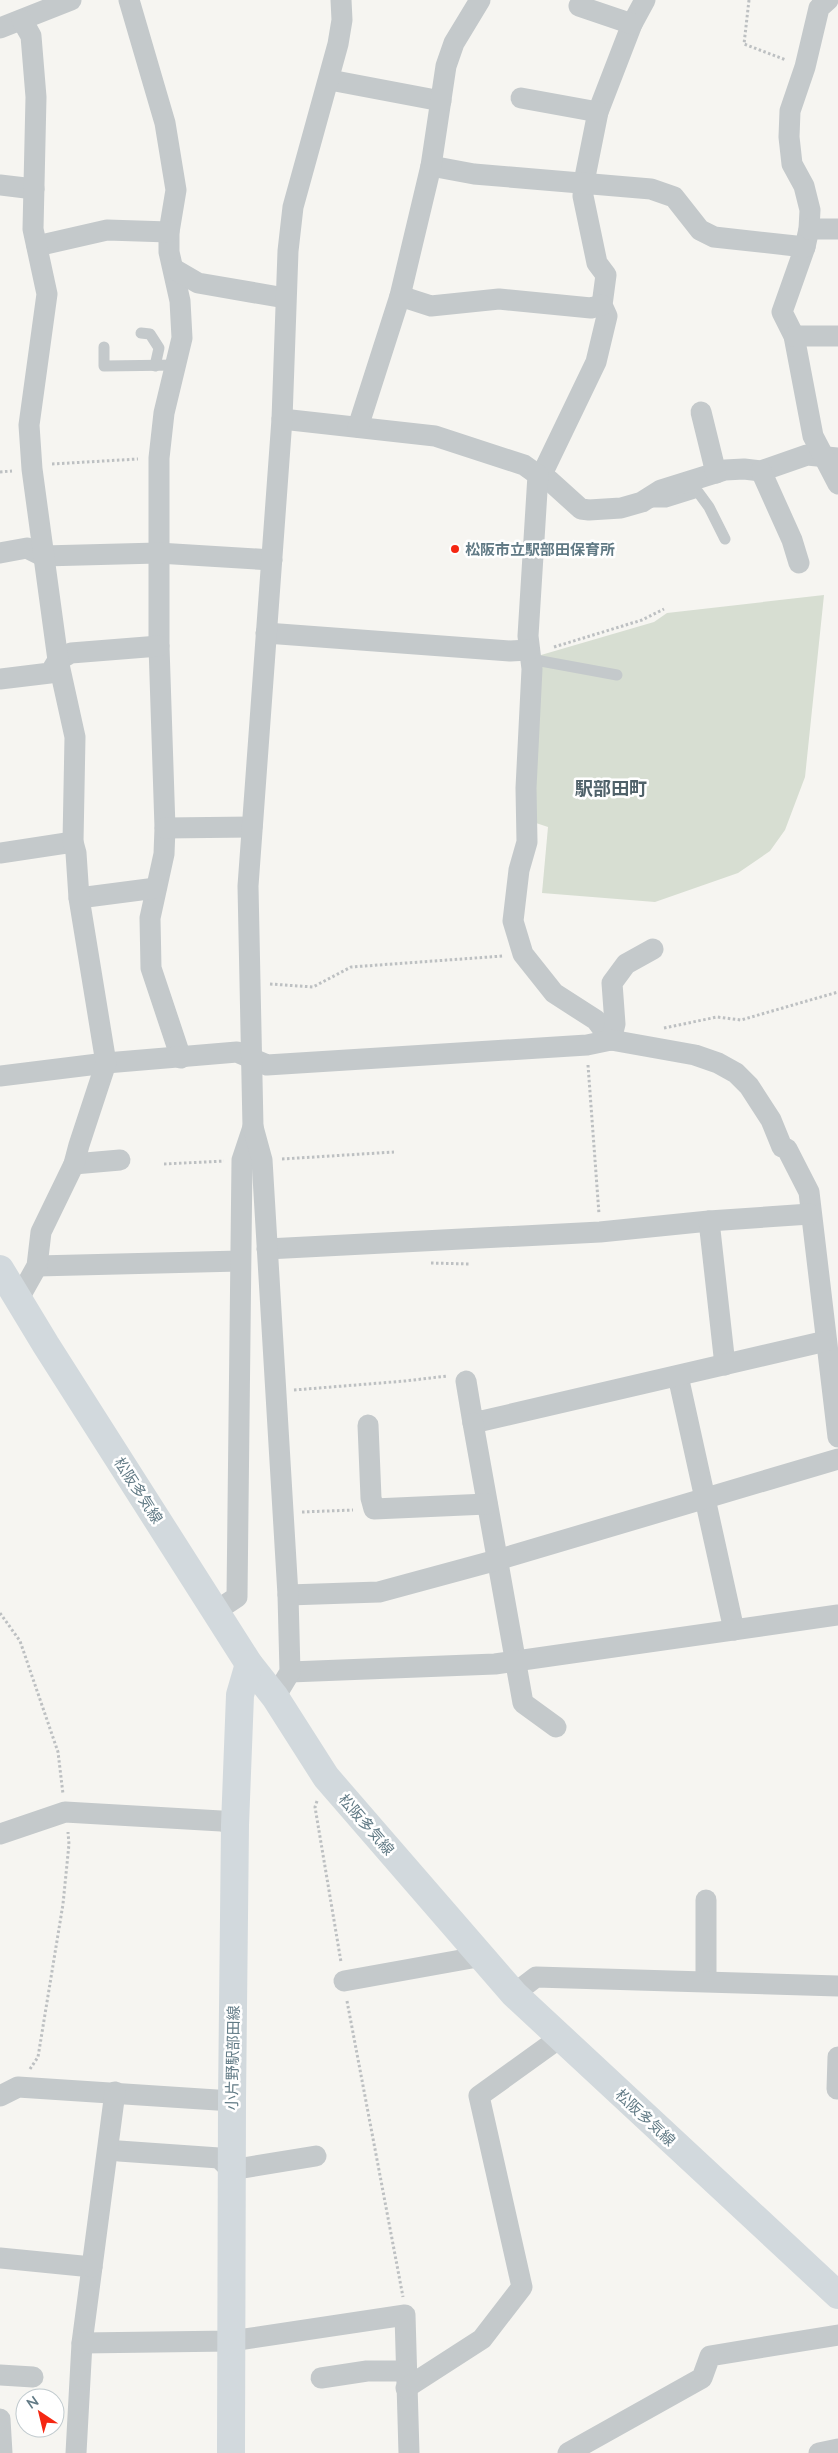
<svg xmlns="http://www.w3.org/2000/svg" width="838" height="2453" font-family="Lato,'Noto Sans JP',sans-serif">
<style>
.green{fill:#d7ded2}
.lines{fill:none;stroke-linecap:round;stroke-linejoin:round}
.path{stroke:#bdc0c2;stroke-width:3;stroke-dasharray:2.5 2.5;stroke-linecap:butt}
.lane{stroke:#c4c9cb;stroke-width:11}
.street{stroke:#c4c9cb;stroke-width:21}
.secondary{stroke:#d2d9dd;stroke-width:28}
.poi-dot{fill:#f52712;stroke:#fff;stroke-width:2}
.labels{text-anchor:middle;dominant-baseline:central;stroke-width:5;stroke-linejoin:round;paint-order:stroke}
.poi-label{font-size:15px;font-weight:bold;fill:#617a85;stroke:#fff;text-anchor:start}
.street-label{font-size:15px;fill:#617a85;stroke:#fff}
.quarter-label{font-size:18px;font-weight:bold;fill:#50626a;stroke:#fff}
</style>
<rect width="100%" height="100%" fill="#f6f5f1"/>
<path class="green" d="M824,595L805,777L785,830L770,851L738,873L655,902L542,893L548,827L530,821L541,655L654,622L667,613Z"/>
<g class="lines">
<g class="path">
<path d="M749,0L744,44L786,60"/>
<path d="M52,464L138,459"/>
<path d="M0,472L12,471"/>
<path d="M554,647L642,620L664,609"/>
<path d="M270,984L313,987L351,967L503,956"/>
<path d="M664,1028L717,1017L741,1020L838,992"/>
<path d="M588,1065L599,1214"/>
<path d="M282,1159L394,1152"/>
<path d="M164,1164L224,1161"/>
<path d="M431,1263L469,1264"/>
<path d="M294,1390L405,1381L447,1376"/>
<path d="M302,1512L353,1510"/>
<path d="M0,1613L20,1641L58,1752L63,1794"/>
<path d="M317,1801L315,1807L341,1962"/>
<path d="M347,2001L403,2297"/>
<path d="M30,2069L38,2057L63,1904L69,1844L68,1832"/>
</g>
<g class="lane">
<path d="M141,333L150,334L159,348L155,366"/>
<path d="M104,347V366L177,365"/>
<path d="M646,502H666L698,492L709,507L725,539"/>
<path d="M530,659L617,675"/>
</g>
<g class="street">
<path d="M129,0L165,123L176,190L169,232V252L180,301L182,338L164,413L159,458V646L165,828L164,854L150,918L151,968L181,1058"/>
<path d="M645,0L632,24L598,112L584,182L583,196L597,263L606,275L602,305L607,316L596,362L545,468L538,475L550,481L581,509L589,510L621,508L642,502L661,490L725,470L744,469L761,471L807,455L838,458"/>
<path d="M828,0L819,8L805,67L790,111L789,137L792,164L804,186L810,210L809,229L805,247L782,312L794,336L813,436L838,484"/>
<path d="M579,6L632,24"/>
<path d="M0,28L71,0"/>
<path d="M330,80L441,101"/>
<path d="M521,98L598,112"/>
<path d="M431,166L474,174L651,189L674,197L700,230L714,237L805,247"/>
<path d="M0,185L34,189"/>
<path d="M809,229H838"/>
<path d="M37,246L107,230L169,232"/>
<path d="M174,269L198,283L285,298"/>
<path d="M400,296L431,306L499,299L591,308L602,305"/>
<path d="M794,336H838"/>
<path d="M701,412L716,473"/>
<path d="M282,419L435,436L524,465L538,475L528,636L532,669L526,788L527,842L519,870L513,921L523,954L554,993L596,1020L611,1040"/>
<path d="M358,427L400,296L431,166L446,66L454,43L480,0"/>
<path d="M761,471L792,540L799,563"/>
<path d="M0,553L27,548L43,556L158,553L272,560"/>
<path d="M266,633L510,651L529,650"/>
<path d="M0,679L50,673L58,660L71,653L159,646"/>
<path d="M165,828L252,827"/>
<path d="M0,853L73,842"/>
<path d="M79,898L156,888"/>
<path d="M611,1040L615,1024L612,983L626,964L653,949"/>
<path d="M0,1076L106,1063L237,1052L267,1065L587,1045L611,1040L695,1055L718,1063L736,1073L749,1086L771,1120L782,1147L787,1149L809,1192L838,1437"/>
<path d="M74,1164L120,1160"/>
<path d="M267,1249L600,1232L709,1221"/>
<path d="M37,1266L240,1261"/>
<path d="M19,1298L37,1266L41,1232L74,1164L79,1145L106,1063L79,898L76,853L73,842L75,737L58,660L32,469L29,425L47,294L33,229L36,97L31,36L22,20"/>
<path d="M725,1365L709,1221L810,1214"/>
<path d="M678,1376L734,1630"/>
<path d="M466,1381L473,1423L826,1341"/>
<path d="M473,1423L523,1703L556,1727"/>
<path d="M368,1425L371,1498L374,1509L487,1504"/>
<path d="M288,1595L379,1592L497,1560L838,1459"/>
<path d="M216,1611L237,1597L242,1160L253,1127"/>
<path d="M290,1672L495,1664L838,1615"/>
<path d="M275,1697L290,1672L288,1595L262,1160L253,1127L248,886L282,419L288,251L293,207L338,44L342,20L341,0"/>
<path d="M0,1834L65,1812L221,1821L235,1825"/>
<path d="M706,1900V1981"/>
<path d="M344,1981L483,1956"/>
<path d="M514,1994L536,1977L838,1986"/>
<path d="M837,2089L838,2057"/>
<path d="M0,2096L18,2087L232,2101"/>
<path d="M119,2151L219,2158L231,2170L316,2156"/>
<path d="M0,2258L92,2267L82,2343L76,2453"/>
<path d="M92,2267L115,2092"/>
<path d="M82,2343L231,2341L405,2315L409,2453"/>
<path d="M0,2375L33,2377"/>
<path d="M321,2378L367,2371H406"/>
<path d="M406,2388L482,2339L522,2287L479,2096L561,2037"/>
<path d="M0,2419L2,2453"/>
<path d="M568,2453L702,2378L710,2356L838,2335"/>
<path d="M819,2453L838,2449"/>
</g>
<g class="secondary">
<path d="M0,1269L46,1345L249,1664L275,1697L326,1777L514,1994L838,2295"/>
<path d="M231,2453L232,2101L235,1825L240,1695L249,1664"/>
</g>
</g>
<circle class="poi-dot" cx="455" cy="549" r="5"/>
<g class="labels">
<g class="poi-label">
<text x="465" y="549">松阪市立駅部田保育所</text>
</g>
<g class="street-label">
<text transform="translate(139 1490) rotate(57)">松阪多気線</text>
<text transform="translate(367 1824) rotate(49)">松阪多気線</text>
<text transform="translate(232 2058) rotate(-89)">小片野駅部田線</text>
<text transform="translate(646 2117) rotate(43)">松阪多気線</text>
</g>
<g class="quarter-label">
<text x="611" y="788">駅部田町</text>
</g>
</g>
<g transform="translate(40 2413) rotate(325)"><circle r="24" fill="#ffffff" stroke="#c0cace"/>
<path d="M0-4L9 19L0 12L-9 19Z" fill="#f52712"/>
<text y="-8" font-size="14" font-weight="bold" text-anchor="middle" fill="#617a85">N</text>
</g>
</svg>
